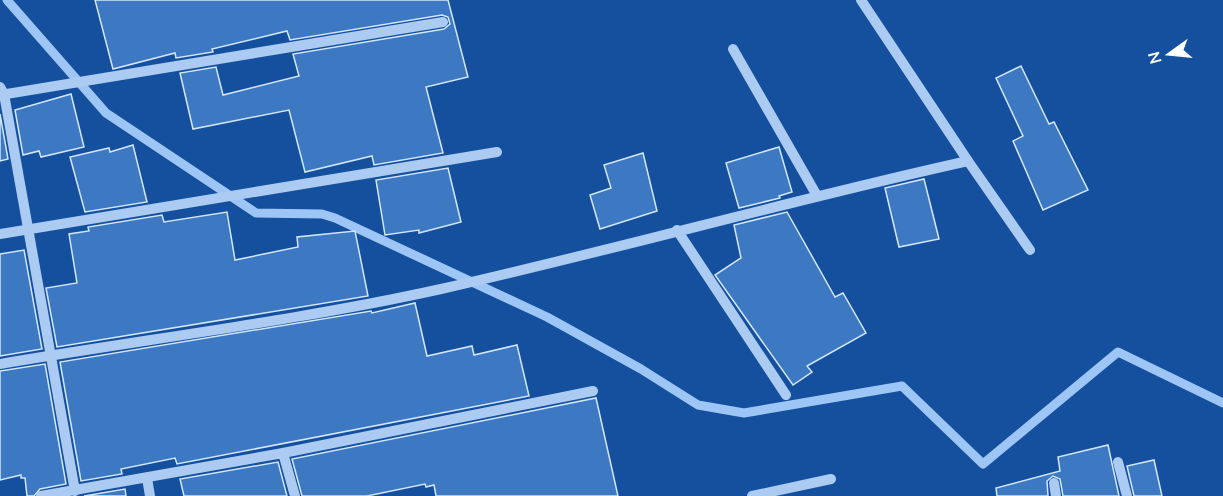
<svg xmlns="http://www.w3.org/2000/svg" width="1223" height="496" font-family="'Nunito Sans',sans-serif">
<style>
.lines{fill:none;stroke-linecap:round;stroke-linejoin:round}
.stream{stroke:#9dc6f6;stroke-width:9}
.building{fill:#3d79c3;stroke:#d3e6fd;stroke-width:1.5}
.minor{stroke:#abcbf3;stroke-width:10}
</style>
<rect width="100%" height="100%" fill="#14509d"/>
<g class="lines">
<path class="stream" d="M7,0L106,113L256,213L322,214L335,218L547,317L641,369L698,405L744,413L902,386L983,464L1118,352L1223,403"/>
</g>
<g class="building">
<path d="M95,0H448L468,77L426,87L443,153L374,165L372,156L305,172L289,110L193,129L180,73L216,67L223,95L299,76L293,54L444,29L450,24L448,17L442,15L290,40L287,31L212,49L213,52L176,58L175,53L113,69Z"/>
<path d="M1021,66L1049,124L1054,122L1088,190L1043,210L1013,141L1023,136L996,78Z"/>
<path d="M71,94L84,147L41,157L39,151L23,155L15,110Z"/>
<path d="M0,114L8,159L0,161Z"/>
<path d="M133,145L147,202L85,212L70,157L109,148L110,152Z"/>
<path d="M779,147L792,192L779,196L780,198L739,208L726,163Z"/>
<path d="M643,153L657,211L600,229L590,195L611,188L604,165Z"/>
<path d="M448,168L461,222L419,233V230L385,235L376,180Z"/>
<path d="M924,179L939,239L899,247L885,188Z"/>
<path d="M227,212L235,260L298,247L297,237L355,231L368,296L57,347L46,288L77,283L69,234L89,231L88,227L162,215L164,222Z"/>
<path d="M787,212L835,297L843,293L866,333L807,366L812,372L793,385L715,275L741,258L734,225Z"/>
<path d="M24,250L42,349L0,356V254Z"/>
<path d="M415,303L427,356L472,346L474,355L517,345L529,396L177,464L175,458L121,469L122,474L81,481L60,362L371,311L372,313Z"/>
<path d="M45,364L66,484L40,489L34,496H27L25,478H21V475L0,480V371Z"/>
<path d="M596,398L618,496H436L434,485L426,487L425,484L367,496H302L292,459Z"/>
<path d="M1108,445L1119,496H1063L1060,479L1053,476L1047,481L1048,496H997L996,488L1060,471L1058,457Z"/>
<path d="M1154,460L1162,496H1134L1127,466Z"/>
<path d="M278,462L287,496H184L180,479Z"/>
<path d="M125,489L126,496H84Z"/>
</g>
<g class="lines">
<g class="minor">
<path d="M733,49L816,194"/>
<path d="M0,87L4,94L75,491"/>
<path d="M0,95L443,22"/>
<path d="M968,161L1030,250"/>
<path d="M677,230L786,395"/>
<path d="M0,234L497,152"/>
<path d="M0,364C147,339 296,321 441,289C618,249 792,200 968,161L861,0"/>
<path d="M283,453L593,391"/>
<path d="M1118,462L1127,496"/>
<path d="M147,478L150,496"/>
<path d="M1054,483L1056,496"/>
<path d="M41,496L283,453L295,496"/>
<path d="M752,496L831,479"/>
</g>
</g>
<g transform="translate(1169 54) rotate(255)" stroke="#14509d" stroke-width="4.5" paint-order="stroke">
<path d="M0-4.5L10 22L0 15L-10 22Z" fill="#ffffff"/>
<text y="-9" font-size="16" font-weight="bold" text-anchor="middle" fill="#ffffff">N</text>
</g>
</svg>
